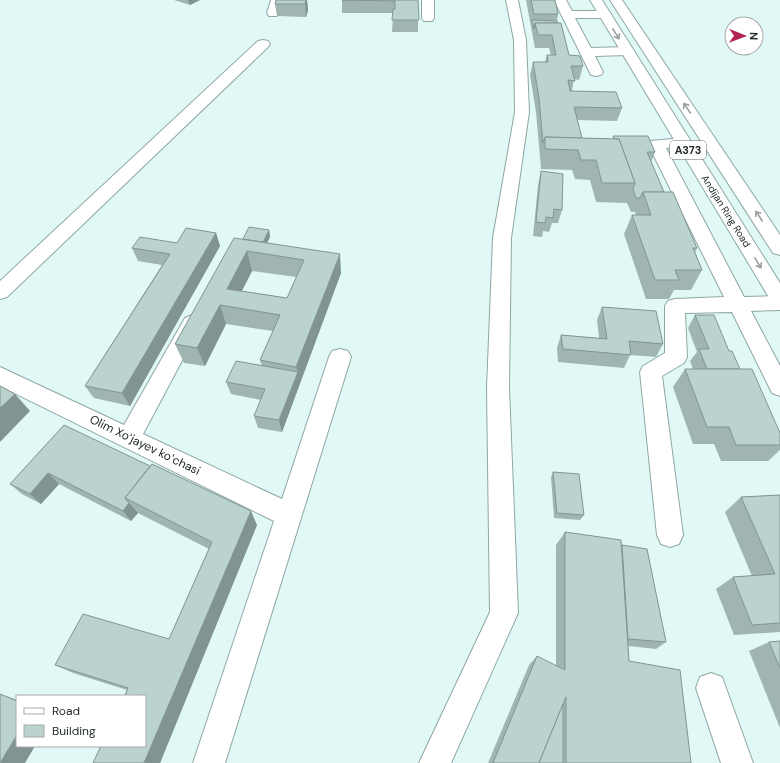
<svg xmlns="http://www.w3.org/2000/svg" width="780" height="763" font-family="'DM Sans',sans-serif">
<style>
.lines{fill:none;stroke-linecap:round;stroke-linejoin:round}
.minor-casing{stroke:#8fa7a3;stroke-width:2}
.highway-casing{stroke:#8fa7a3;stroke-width:2}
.minor{fill:#fff;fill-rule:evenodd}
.highway{fill:#fff;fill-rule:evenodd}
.wall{fill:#a0b5b2;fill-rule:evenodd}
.shaded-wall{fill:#829491}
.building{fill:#bad3cf;stroke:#829491;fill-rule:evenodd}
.oneway{stroke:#9ca09f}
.labels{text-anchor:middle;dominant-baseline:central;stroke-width:3.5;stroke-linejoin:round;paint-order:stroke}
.far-street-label{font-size:10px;fill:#222b2a;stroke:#fff}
.shield{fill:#fff;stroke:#646b6a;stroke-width:1}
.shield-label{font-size:11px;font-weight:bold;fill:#222b2a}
.street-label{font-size:12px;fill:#222b2a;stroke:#fff}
</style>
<rect width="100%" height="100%" fill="#e0f9f6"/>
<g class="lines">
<g class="minor-casing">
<g id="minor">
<path d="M271,0H283L277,16H269L267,13Z"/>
<path d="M422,0H434V18L432,21H424L422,18Z"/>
<path d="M506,0H518L526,40L529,112L511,238L509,388L518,613L451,763H419L490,612L487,388L493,238L515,112L514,40Z"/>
<path d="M554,0H566L572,11H608L610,14L608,17L604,18H575L591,48L627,47L632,48L634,51L632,54L627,55L595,56L603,72L601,75L596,76L591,75Z"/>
<path d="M263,40L268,41L270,44L268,47L7,297L0,299V281L258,41Z"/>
<path d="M684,138L690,140L692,143L690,146L666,148L744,297L780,296V310L751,311L780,366V396L772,393L732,312L685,313L687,357L684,363L662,376L683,535L679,544L670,547L661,544L657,535L640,372L643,366L665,353V306L668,301L675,299L724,297L648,144L650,141Z"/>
<path d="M192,315L199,318L202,323L143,434L282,499L329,357L332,351L340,349L348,351L351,357L225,763H193L274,521L0,386V367L124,425L185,318Z"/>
<path d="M711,673L722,677L753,763H721L696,688L700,677Z"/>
</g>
</g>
<g class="highway-casing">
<g id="highway">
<path d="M590,0H602L780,283V306L773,304Z"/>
<path d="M610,0H622L780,235V255L773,253Z"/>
</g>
</g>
<use href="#minor" class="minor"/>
<use href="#highway" class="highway"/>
</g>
<g class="wall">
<path d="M174,0H200L190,5Z"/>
<path d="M276,0H307L308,10L306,17L277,16L275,4Z"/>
<path d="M342,0H418V32H392L393,13H342Z"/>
<path d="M526,0H555L558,14L557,21L569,55L583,66L579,80L574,79L572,91L622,108L617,121L577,120L582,138L613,139V136L655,152L651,162L664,192L697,248L695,252L702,270L691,290H674L669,299H646L624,234L632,215H636L635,212H631L627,203L596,202L590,180L575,179L572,170L541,169L540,157L536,112L530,75L533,62H545L547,55H551L549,48H535Z"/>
<path d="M541,171L562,210L558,223H552L549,232L543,231L542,237L533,236L538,185Z"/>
<path d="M269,230L270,237L267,243L341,273L282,432L258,428L254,416L261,400L231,394L226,382L262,366L260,360L273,331L226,324L205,366L184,363L175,344L243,239ZM252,271L296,277L287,298L242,291Z"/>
<path d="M216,233L220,246L130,406L94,398L85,386L162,265L138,261L132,248L177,243Z"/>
<path d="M602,307L663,344L656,357L630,355L624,368L558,362L557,348L561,335L599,338L597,320Z"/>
<path d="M695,315L729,351L780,433V450L768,461H721L714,444H693L673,387L685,369H693L690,361L697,352L688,328Z"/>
<path d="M64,425L257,525L160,763H93L127,690L73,673L55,665L169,639L209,549L138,513L131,521L59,484L41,504L22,494L10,484Z"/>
<path d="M553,472L584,515L580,520L554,518L551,477Z"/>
<path d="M780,495V632L734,635L716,589L733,577L752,576L725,512L741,497Z"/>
<path d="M565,532L622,545L666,642L656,649L628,646L629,661L691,763H488L529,665L537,656L556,666V545Z"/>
<path d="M780,641V728L749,651L769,642Z"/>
</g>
<g class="shaded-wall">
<path d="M188,0H200L190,5Z"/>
<path d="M306,0H307L308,10L306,17L305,4Z"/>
<path d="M269,230L270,237L262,253H257Z"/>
<path d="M216,233L220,246L130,406L122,393Z"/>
<path d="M247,251L252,271L233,308L227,289Z"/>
<path d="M340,254L341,273L282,432L279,420L298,372L296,367Z"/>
<path d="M220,305L226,324L205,366L197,348Z"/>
<path d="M15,394L30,411L0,442V408Z"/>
<path d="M48,473L59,484L41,504L30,494Z"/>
<path d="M129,503L138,513L131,521L123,511Z"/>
<path d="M251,511L257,525L160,763H144Z"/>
<path d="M0,694L17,700V701Z"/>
<path d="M17,735V746H35L25,763H0Z"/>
</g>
<g class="building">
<path d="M276,0H306L305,4H275Z"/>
<path d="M342,0H418L419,20H392L393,9H395V1Z"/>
<path d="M531,0H555L558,14H534Z"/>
<path d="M532,20L557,21L558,23H535L534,29Z"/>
<path d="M535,23H561L569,55L580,56L583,66H571L575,81L568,80L570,91L616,92L622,108L574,107L582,138L545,137L543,143L539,98L533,62H548L547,55H556L552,35H538Z"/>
<path d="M613,136H648L655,152H647L664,192H643L640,198H636L633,189L635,183L619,139H614Z"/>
<path d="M545,137L619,139L635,183H602L596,160H581L578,150L545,149Z"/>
<path d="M541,171L563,174L562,210L554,209L553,218L546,217L545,223L536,222Z"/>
<path d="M643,192H673L697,248H693L702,270H675L679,280H655L632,215H651Z"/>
<path d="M249,227L269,230L263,242L243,239Z"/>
<path d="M186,228L216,233L122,393L85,386L170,254L132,248L140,237L177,243Z"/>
<path d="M234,238L340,254L296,367L260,360L280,315L220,305L197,348L175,344ZM247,251L304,260L287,298L227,289Z"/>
<path d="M602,307L656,311L663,344L629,341L631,355L563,349L561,335L607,339Z"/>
<path d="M695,315H714L729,351H732L740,369H707L699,349H709Z"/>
<path d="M236,361L298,372L279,420L254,416L265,389L226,382Z"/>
<path d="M685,369H752L780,433V445H736L729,427H707Z"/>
<path d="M0,386L15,394L0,408Z"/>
<path d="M64,425L150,466L125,498L129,503L123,511L48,473L30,494L10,484Z"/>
<path d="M152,464L251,511L144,763H93L101,746H145V696H125L128,688L55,665L83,614L169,639L212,542L125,498Z"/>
<path d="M553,472L579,474L584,515L557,513Z"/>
<path d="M780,495V623L752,625L733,577L775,574L741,497Z"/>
<path d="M565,532L621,540L629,661L680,670L691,763H566V697L539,763H493L537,656L565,670Z"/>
<path d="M622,545L647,549L666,642L628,639Z"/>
<path d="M780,641V668L769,642Z"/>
<path d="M0,694L17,701V735L0,763Z"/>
<path d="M563,704V763H539Z"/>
</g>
<defs><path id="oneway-shaft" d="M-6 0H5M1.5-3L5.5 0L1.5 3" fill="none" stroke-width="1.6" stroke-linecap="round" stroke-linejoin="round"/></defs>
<g class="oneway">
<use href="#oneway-shaft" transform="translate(616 34) rotate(58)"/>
<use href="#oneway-shaft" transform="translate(687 108) rotate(-124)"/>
<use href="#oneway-shaft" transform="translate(759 216) rotate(-123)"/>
<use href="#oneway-shaft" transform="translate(758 263) rotate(58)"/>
</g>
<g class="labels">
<g class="far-street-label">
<text transform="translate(726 211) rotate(58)">Andijan Ring Road</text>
</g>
<rect class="shield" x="670" y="141" width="36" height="18" rx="3"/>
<g class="shield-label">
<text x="688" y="150">A373</text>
</g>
<g class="street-label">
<text transform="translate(145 445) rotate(26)">Olim Xoʻjayev koʻchasi</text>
</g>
</g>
<rect x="16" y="695" width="130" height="52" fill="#ffffff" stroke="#a7aaaa"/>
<rect x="24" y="708" width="20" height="6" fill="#ffffff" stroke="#a7aaaa"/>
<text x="52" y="715" font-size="12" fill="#222b2a">Road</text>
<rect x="24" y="725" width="20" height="12" fill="#bad3cf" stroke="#a7aaaa"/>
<text x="52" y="735" font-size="12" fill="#222b2a">Building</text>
<g transform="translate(744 36) rotate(91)"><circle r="19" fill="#ffffff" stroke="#a7aaaa"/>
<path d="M0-3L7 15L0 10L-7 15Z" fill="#b22356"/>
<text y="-6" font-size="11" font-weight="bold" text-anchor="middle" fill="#222b2a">N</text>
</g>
</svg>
